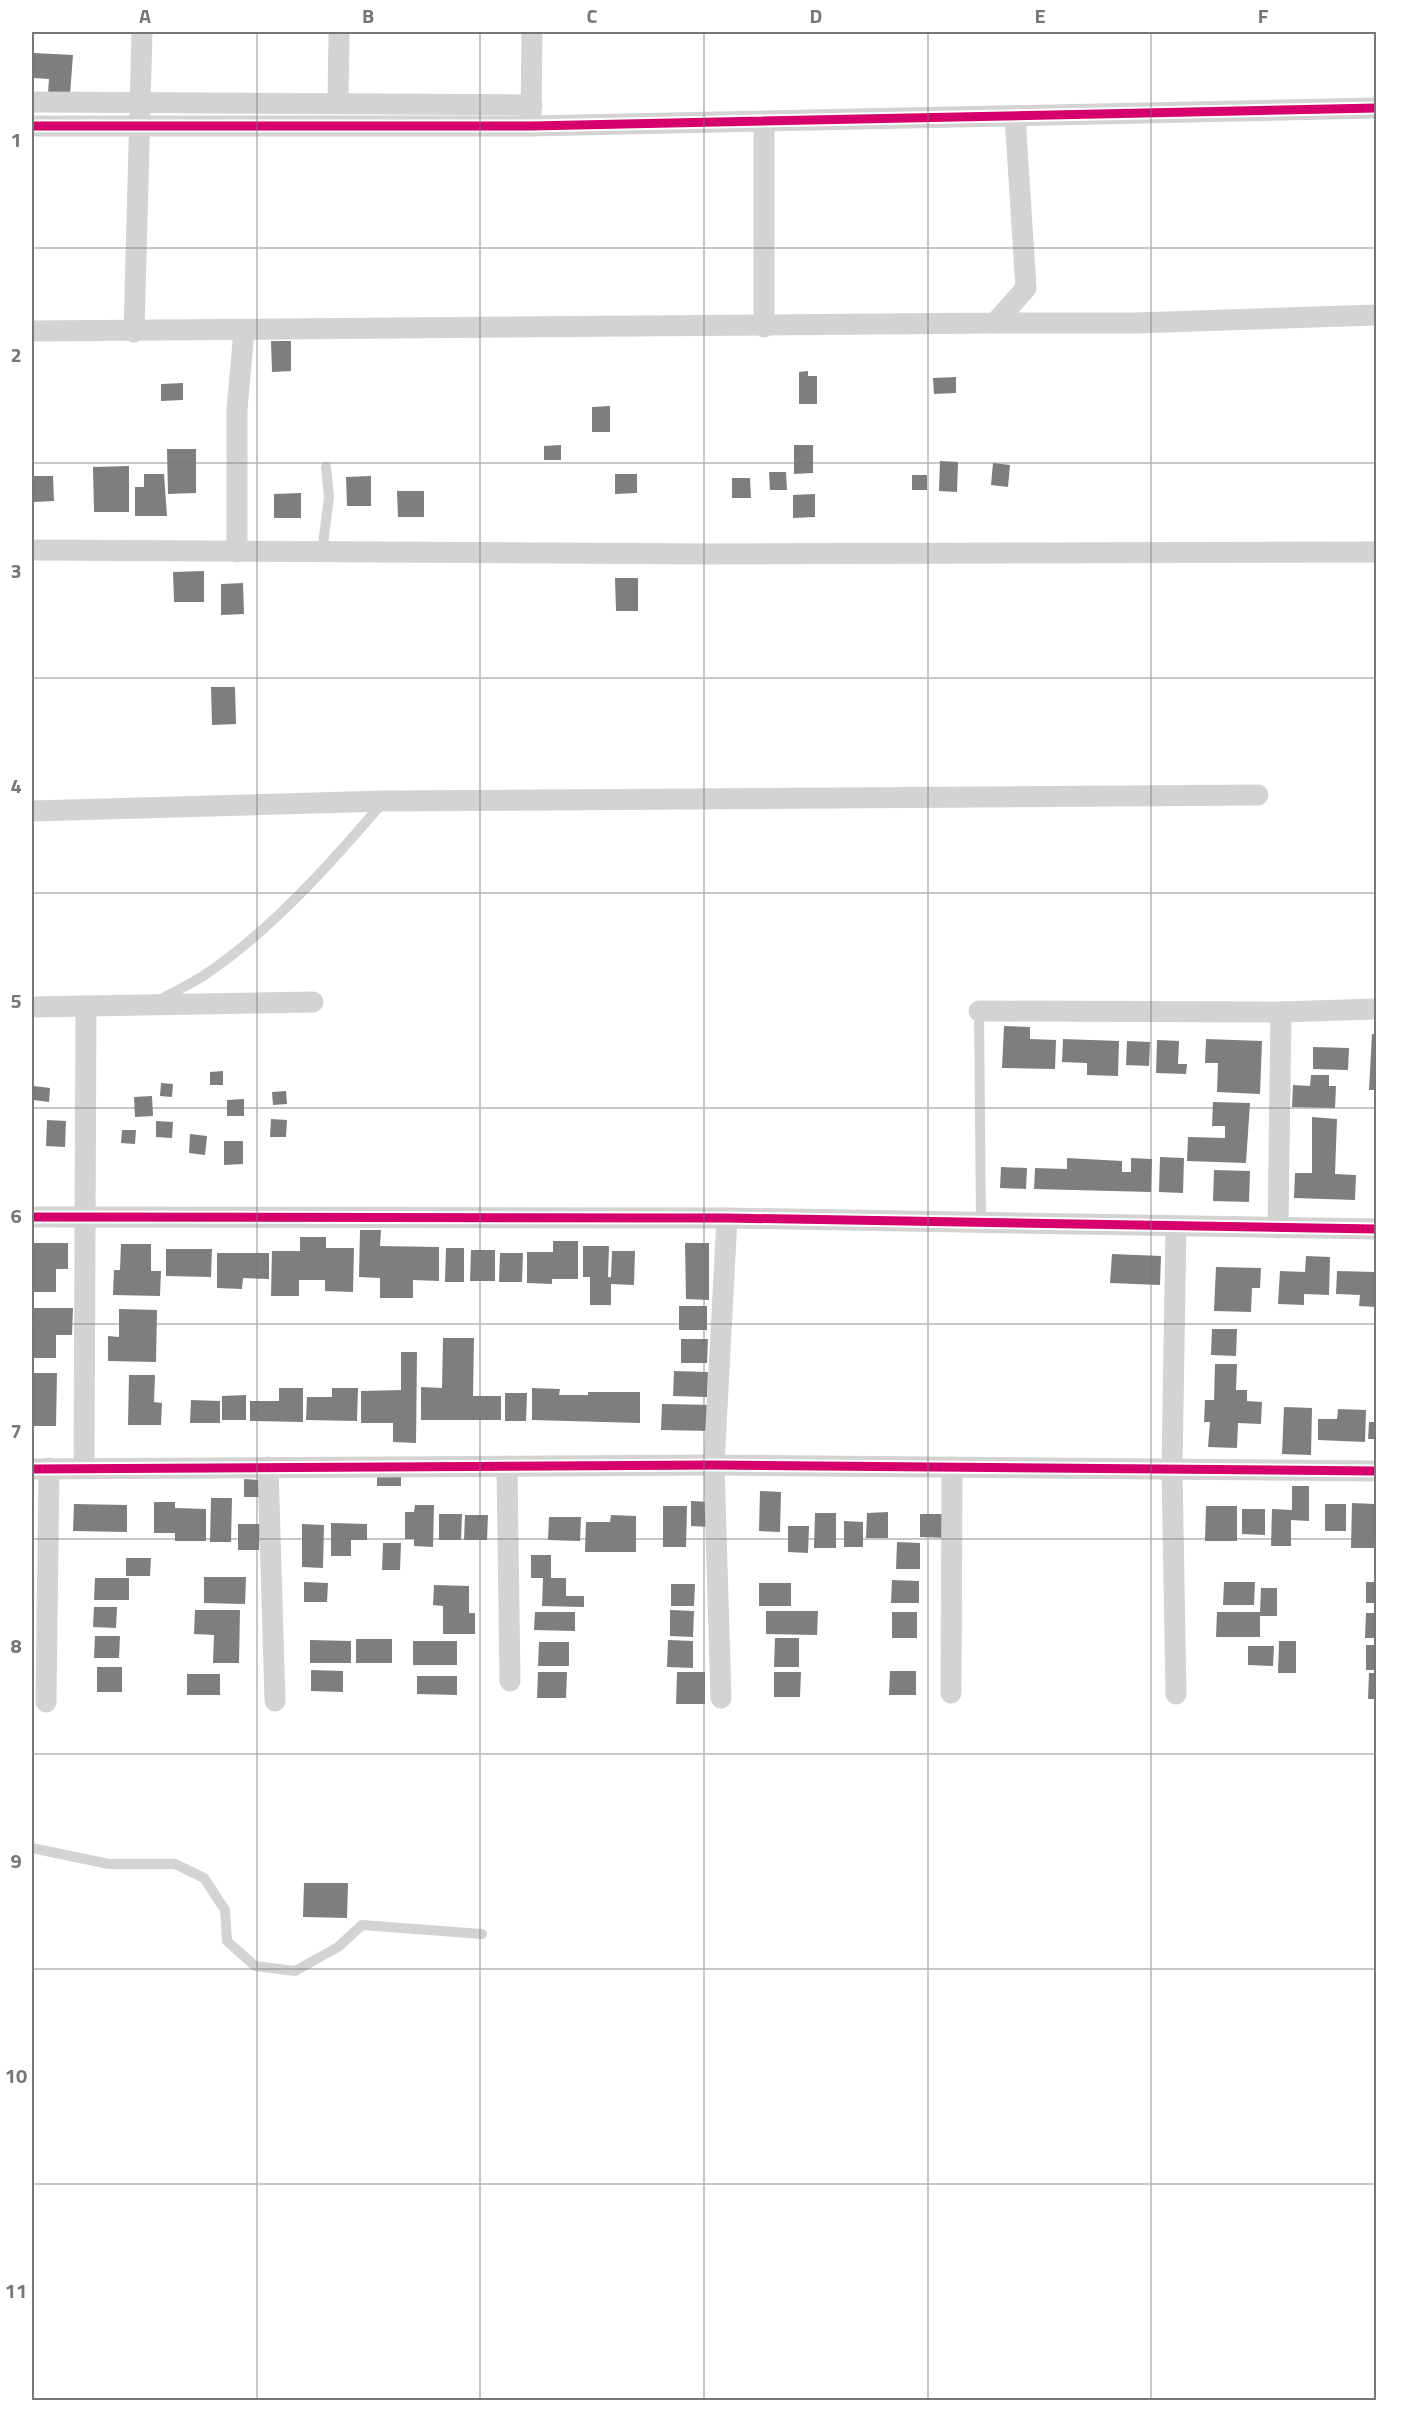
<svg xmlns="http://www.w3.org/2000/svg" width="1408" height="2432" font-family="'Titillium Web',sans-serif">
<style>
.building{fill:#7e7e7e}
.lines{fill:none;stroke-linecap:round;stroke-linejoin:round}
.lane{stroke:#d3d3d3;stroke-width:10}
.street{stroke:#d3d3d3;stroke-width:21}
.cycleway-casing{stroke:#fff;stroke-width:13}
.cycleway{stroke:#d6006c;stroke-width:9}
.grid{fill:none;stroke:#777;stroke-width:1.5;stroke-opacity:0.55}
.neatline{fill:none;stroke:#777;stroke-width:2}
.grid-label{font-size:20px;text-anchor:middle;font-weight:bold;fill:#777}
</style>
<rect width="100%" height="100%" fill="#fff"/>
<g class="building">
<path d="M34,53L73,55L70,94L48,93L49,79L33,78Z"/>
<path d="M271,341H291V371L272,372Z"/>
<path d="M808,371V376H817V404H799V372Z"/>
<path d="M956,377V393L934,394L933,378Z"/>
<path d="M183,383V400L161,401V384Z"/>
<path d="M610,406V432H592V407Z"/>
<path d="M561,445V460H544V446Z"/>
<path d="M794,445H813V473L794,474Z"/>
<path d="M167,449H196V493L168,494Z"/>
<path d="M940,461L958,462L957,492L939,491Z"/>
<path d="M993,463L1010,465L1008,487L991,485Z"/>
<path d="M129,466V512H94L93,467Z"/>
<path d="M769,472H786L787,490H770Z"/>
<path d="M144,474H164L167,516H135V487H144Z"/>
<path d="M615,474H637V493L615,494Z"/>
<rect x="912" y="475" width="15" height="15"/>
<path d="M34,476H53L54,501L34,502Z"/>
<path d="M371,476V506H347L346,477Z"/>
<path d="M732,478H750L751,498H732Z"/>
<path d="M397,491H424V517H398Z"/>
<path d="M301,493V518H274V494Z"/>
<path d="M815,494V517L793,518V495Z"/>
<path d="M204,571V602H174L173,572Z"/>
<path d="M615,578H638V611H616Z"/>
<path d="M243,583L244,614L221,615V584Z"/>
<path d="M211,687H235L236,724L212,725Z"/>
<path d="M1004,1026L1030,1027V1039L1056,1040L1055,1069L1002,1068Z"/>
<path d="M1372,1034H1376V1090H1369Z"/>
<path d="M1063,1039L1119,1041L1118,1076L1087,1075V1063L1062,1062Z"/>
<path d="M1206,1039L1262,1041L1260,1094L1217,1092L1218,1063H1205Z"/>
<path d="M1157,1040L1179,1041L1178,1064H1187L1186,1074L1156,1073Z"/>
<path d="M1127,1041L1150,1042L1149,1066L1126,1065Z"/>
<path d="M1313,1047L1349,1048L1348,1070L1313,1069Z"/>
<path d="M223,1071V1085H210V1072Z"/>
<path d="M1311,1075H1329V1086H1336L1335,1108L1292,1107L1293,1085L1310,1086Z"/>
<path d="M161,1083L173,1084L172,1097L160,1096Z"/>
<path d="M34,1086L50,1088L49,1102L33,1100Z"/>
<path d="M286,1091L287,1104L273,1105L272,1092Z"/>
<path d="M152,1096L153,1116L135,1117L134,1097Z"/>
<path d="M244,1099V1116H227V1100Z"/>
<path d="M1213,1102L1250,1103L1246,1163L1187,1161L1188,1137L1225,1138V1126H1212Z"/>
<path d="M1312,1117L1337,1119L1335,1174L1356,1175L1355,1200L1294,1198L1295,1173H1312Z"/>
<path d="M271,1119L287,1120L286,1137H270Z"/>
<path d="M47,1120L66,1121L65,1147L46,1146Z"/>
<path d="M156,1121L173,1122L172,1138L156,1137Z"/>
<path d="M122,1130H136L135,1144L121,1143Z"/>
<path d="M190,1134L207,1136L205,1155L189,1153Z"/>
<path d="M224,1141H243V1164L224,1165Z"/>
<path d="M1160,1157L1184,1158L1183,1193L1159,1192Z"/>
<path d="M1067,1158L1122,1161V1172H1131V1158L1152,1159L1151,1192L1034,1189L1035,1168L1067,1169Z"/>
<path d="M1001,1167L1027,1168L1026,1189L1000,1188Z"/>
<path d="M1214,1170L1250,1171L1249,1202L1213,1201Z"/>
<path d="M360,1230H381L380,1246L439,1247V1281L413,1280V1298H380V1278L359,1277Z"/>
<path d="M300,1237H326V1248H354L353,1292L325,1291V1280H299V1296H271L272,1251H300Z"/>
<path d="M553,1241H578V1279H552V1284L527,1283V1252H553Z"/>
<path d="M33,1243H68V1269H56V1292H32Z"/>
<path d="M685,1243H709V1300L686,1299Z"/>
<path d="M121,1244H151V1271H161L160,1296L113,1295L114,1270H120Z"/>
<path d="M583,1246H609L608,1277H611L612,1251H635L634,1285L611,1284V1305H590V1277H583Z"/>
<path d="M446,1248H464V1282H445Z"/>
<path d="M166,1249H212L211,1277L166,1276Z"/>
<path d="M471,1250H495V1281H470Z"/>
<path d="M217,1253H269V1279L243,1278L242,1289L217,1288Z"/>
<path d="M500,1253H523L522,1282H499Z"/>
<path d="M1112,1254L1161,1256L1160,1285L1110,1283Z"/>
<path d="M1306,1256L1330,1257L1329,1295L1304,1294V1305L1278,1304L1280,1271L1305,1272Z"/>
<path d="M1216,1267L1261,1268L1260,1288H1252L1251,1312L1214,1311Z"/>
<path d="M1337,1271L1376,1272V1307L1359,1306L1360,1295L1336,1294Z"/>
<rect x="679" y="1306" width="28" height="24"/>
<path d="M32,1308H73L72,1335H56V1358H32Z"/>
<path d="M119,1309L157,1310L156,1362L108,1361V1336L119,1337Z"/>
<path d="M1212,1329H1237L1236,1356L1211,1355Z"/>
<path d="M443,1338H474L473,1396H501V1420H421V1387L442,1388Z"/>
<path d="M681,1339H708L707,1363H681Z"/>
<path d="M401,1352H417L416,1443L393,1442V1423H361V1391L401,1390Z"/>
<path d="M1215,1364H1237L1236,1390H1247V1401L1262,1402L1261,1424L1238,1423L1237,1448L1208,1447L1210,1422H1204L1205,1400H1214Z"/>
<path d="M674,1371L708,1372L707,1397L673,1396Z"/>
<path d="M33,1373H57L56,1426H32Z"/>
<path d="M129,1375H155L154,1402L162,1403L161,1425H128Z"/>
<path d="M279,1388H303V1422L250,1421V1401H279Z"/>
<path d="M332,1388H358L357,1421L306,1420L307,1397H332Z"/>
<path d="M532,1388L560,1389L559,1395H588V1392H640V1423L532,1420Z"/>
<path d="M505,1393H527L526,1421H505Z"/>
<path d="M246,1395V1420H222V1396Z"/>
<path d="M191,1400L220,1401V1423H190Z"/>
<path d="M662,1404L714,1405V1431L661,1430Z"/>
<path d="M1284,1407L1312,1408L1311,1455L1282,1454Z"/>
<path d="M1338,1409L1366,1410L1365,1442L1318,1440V1419H1337Z"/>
<path d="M1369,1422H1376V1439H1368Z"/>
<rect x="377" y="1468" width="24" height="18"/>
<path d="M244,1479L260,1480V1497H244Z"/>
<path d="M1292,1486H1309V1521L1291,1520V1546H1271L1272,1509L1292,1510Z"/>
<path d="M760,1491L781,1492L780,1532L759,1531Z"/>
<path d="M211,1498H232L231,1542H210Z"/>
<path d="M691,1501L712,1502L711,1527L691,1526Z"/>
<path d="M154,1502H175V1508L206,1509V1541H175V1533H154Z"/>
<path d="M1352,1503L1375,1504L1374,1548H1351Z"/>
<path d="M74,1504L127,1505V1532L73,1531Z"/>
<rect x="1325" y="1504" width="21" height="27"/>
<path d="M415,1505H434L433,1547L414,1546V1539H405V1512H414Z"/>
<path d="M663,1506H687L686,1547H663Z"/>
<path d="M1206,1506H1237V1541H1205Z"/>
<path d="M1242,1509H1265V1535L1242,1534Z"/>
<path d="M888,1512V1538H866L867,1513Z"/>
<path d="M815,1513H836V1548H814Z"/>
<path d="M439,1514H462L461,1540H439Z"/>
<path d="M920,1514H946V1538L920,1537Z"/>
<path d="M465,1515H488L487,1540H464Z"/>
<path d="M611,1515L636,1516V1552H585L586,1522H610Z"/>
<path d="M549,1517H581L580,1541L548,1540Z"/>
<path d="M844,1521L863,1522V1547H844Z"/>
<path d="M331,1523L367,1524V1540H351V1556H331Z"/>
<path d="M238,1524H260L259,1550H238Z"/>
<path d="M302,1524L324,1525L323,1568L302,1567Z"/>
<path d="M788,1526H809L808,1553L788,1552Z"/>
<path d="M897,1542L920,1543V1569H896Z"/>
<path d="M383,1543H401L400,1570H382Z"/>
<path d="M531,1555H551V1578H566V1596H584V1607L542,1606L543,1578H531Z"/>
<path d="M126,1558H151L150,1576H126Z"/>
<path d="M204,1577H246L245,1604L204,1603Z"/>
<path d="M95,1578H129V1600H94Z"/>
<path d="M892,1580L919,1581V1603H891Z"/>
<path d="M304,1582L328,1583L327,1602H304Z"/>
<path d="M1224,1582H1255L1254,1605H1223Z"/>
<rect x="1366" y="1582" width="10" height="21"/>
<rect x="759" y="1583" width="32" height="23"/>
<path d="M671,1584H695L694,1606H671Z"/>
<path d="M434,1585L469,1586V1613H475V1634H443V1606L433,1605Z"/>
<path d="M1261,1588H1277V1616H1260V1637H1216L1217,1612H1260Z"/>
<path d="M94,1607H117L116,1628L93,1627Z"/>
<path d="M195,1610H240L239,1663H213L214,1635L194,1634Z"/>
<path d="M670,1610L694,1611L693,1637L670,1636Z"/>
<path d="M766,1611H818L817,1635L766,1634Z"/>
<path d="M535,1612H575V1631L534,1630Z"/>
<rect x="892" y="1612" width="25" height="26"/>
<path d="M1366,1613H1376V1638H1365Z"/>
<path d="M95,1636H120L119,1658H94Z"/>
<path d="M775,1638H799V1667H774Z"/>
<rect x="356" y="1639" width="36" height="24"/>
<path d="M310,1640L351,1641V1663H310Z"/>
<path d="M668,1640L693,1641V1668L667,1667Z"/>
<rect x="413" y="1641" width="44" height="24"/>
<path d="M1279,1641H1296V1673H1278Z"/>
<path d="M539,1642H569V1666H538Z"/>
<rect x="1366" y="1645" width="10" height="25"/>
<path d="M1248,1646H1274L1273,1666L1248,1665Z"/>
<rect x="97" y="1667" width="25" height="25"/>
<path d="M311,1670L343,1671V1692L311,1691Z"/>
<path d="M890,1671H916V1695H889Z"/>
<path d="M538,1672H567L566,1698H537Z"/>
<path d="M677,1672H705V1704H676Z"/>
<path d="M774,1672H801L800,1697H774Z"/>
<path d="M1369,1673H1376V1699H1368Z"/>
<rect x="187" y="1674" width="33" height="21"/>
<path d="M417,1676H457V1695L417,1694Z"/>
<path d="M304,1883H348L347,1918L303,1917Z"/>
</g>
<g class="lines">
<g class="lane">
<path d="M322,552L329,497L326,467"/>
<path d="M159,1000C174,992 189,985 203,976C270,932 333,861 384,801"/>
<path d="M979,1011L981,1223"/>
<path d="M32,1848L109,1864H175L204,1878L225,1910L227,1941L255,1966L295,1971L338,1947L362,1925L482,1934"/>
</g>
<g class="street">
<path d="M32,102L532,105"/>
<path d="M338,102L339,32"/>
<path d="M531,118L532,32"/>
<path d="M32,126H531L1376,108"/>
<path d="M995,323H1136L1376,315"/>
<path d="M764,327V121"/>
<path d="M32,331L995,323L1026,288L1015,116"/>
<path d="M134,332L142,32"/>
<path d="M32,550L716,554L1376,552"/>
<path d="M237,552V409L244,331"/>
<path d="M32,811L384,801L1258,795"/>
<path d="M32,1007L313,1002"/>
<path d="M979,1011L1281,1012L1376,1009"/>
<path d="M32,1217L727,1218L1376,1229"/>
<path d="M1278,1228L1281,1012"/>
<path d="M507,1466L510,1681"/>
<path d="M268,1467L275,1701"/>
<path d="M84,1468L86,1006"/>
<path d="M32,1469L714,1465L1376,1471"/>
<path d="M951,1693L952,1467"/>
<path d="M1176,1694L1172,1469L1176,1226"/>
<path d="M721,1698L714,1465L727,1218"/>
<path d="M46,1702L49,1468"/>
</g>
<g class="cycleway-casing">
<g id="cycleway">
<path d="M32,126H531L1376,108"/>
<path d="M32,1217L727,1218L1376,1229"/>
<path d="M32,1469L714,1465L1376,1471"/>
</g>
</g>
<use href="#cycleway" class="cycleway"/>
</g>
<path class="grid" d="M257,32V2400M480,32V2400M704,32V2400M928,32V2400M1151,32V2400M32,248H1376M32,463H1376M32,678H1376M32,893H1376M32,1108H1376M32,1324H1376M32,1539H1376M32,1754H1376M32,1969H1376M32,2184H1376"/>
<rect width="1408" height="2432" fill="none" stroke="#ffffff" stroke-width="66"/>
<rect x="33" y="33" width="1342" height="2366" class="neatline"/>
<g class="grid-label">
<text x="145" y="23">A</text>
<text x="368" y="23">B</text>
<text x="592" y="23">C</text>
<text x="816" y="23">D</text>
<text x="1040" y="23">E</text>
<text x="1263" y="23">F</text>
<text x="16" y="147">1</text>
<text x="16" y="362">2</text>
<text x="16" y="578">3</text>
<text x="16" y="793">4</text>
<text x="16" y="1008">5</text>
<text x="16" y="1223">6</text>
<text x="16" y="1438">7</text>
<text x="16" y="1653">8</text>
<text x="16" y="1868">9</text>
<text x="16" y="2083">10</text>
<text x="16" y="2298">11</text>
</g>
</svg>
